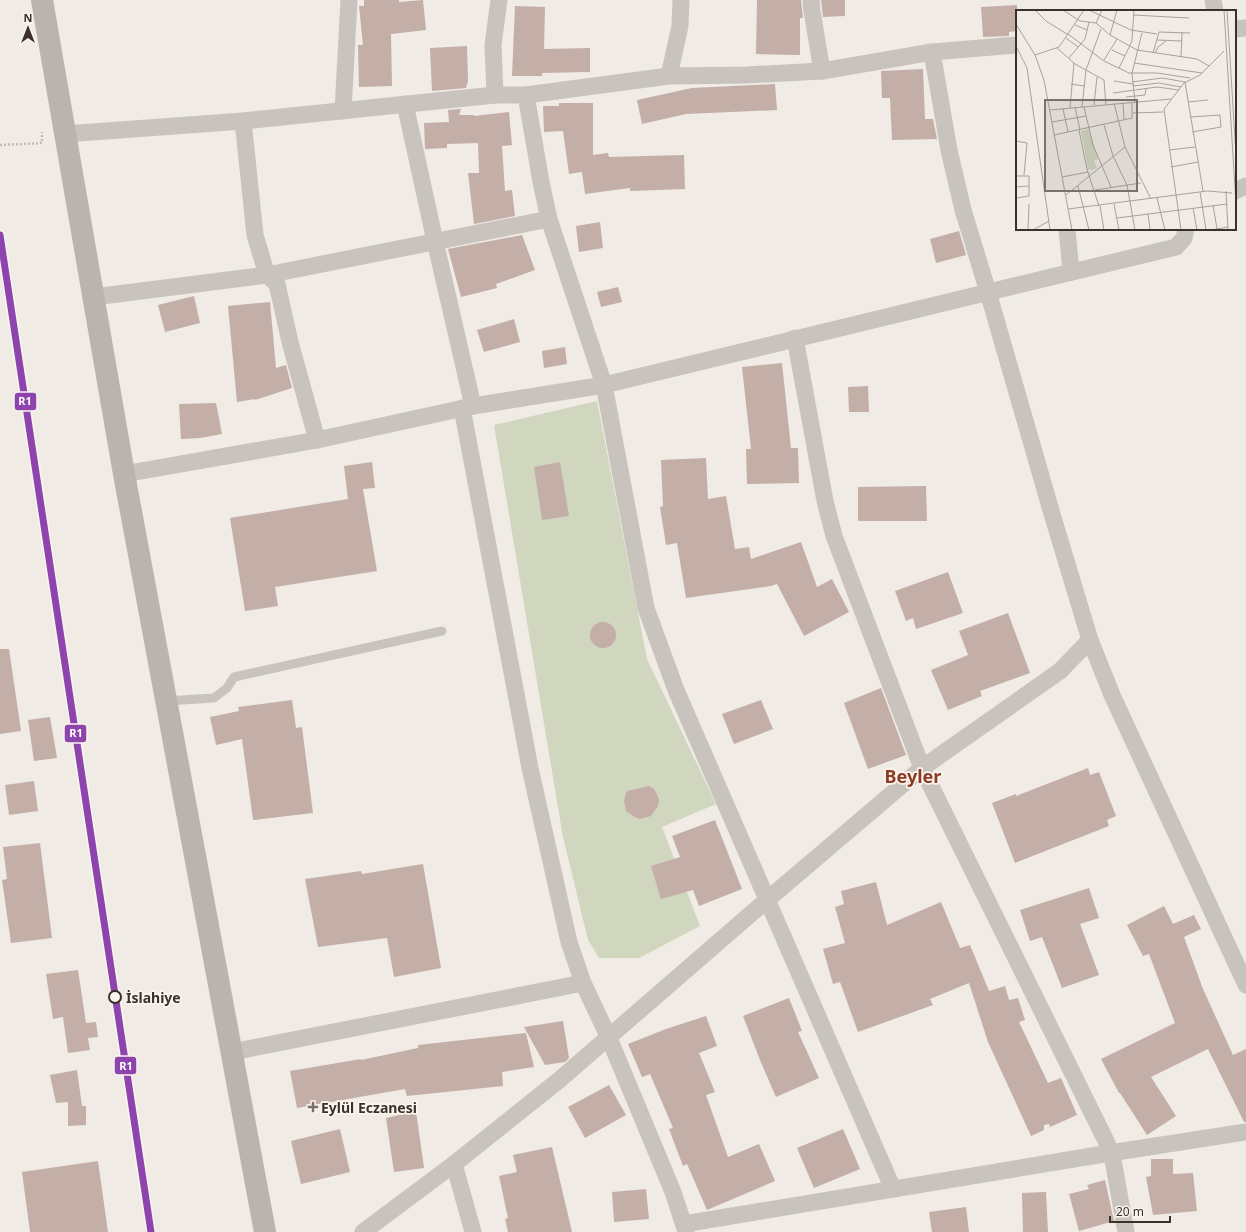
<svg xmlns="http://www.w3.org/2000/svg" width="1246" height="1232" font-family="'Noto Sans',sans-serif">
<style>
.green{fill:#d1d6bf}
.building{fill:#c3afa7}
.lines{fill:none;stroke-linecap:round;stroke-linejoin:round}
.path{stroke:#c2bbb6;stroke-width:2.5;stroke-dasharray:2 2;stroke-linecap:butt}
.lane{stroke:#c9c3be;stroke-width:9}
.street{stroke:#c9c3be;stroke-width:17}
.secondary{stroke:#bab3ae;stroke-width:22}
.rail-1-casing{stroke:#fbf5ee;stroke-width:10}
.rail-1{stroke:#8e44ad;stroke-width:7}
.stop-dot{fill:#fbf5ee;stroke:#3b302b;stroke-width:2}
.poi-dot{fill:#7a716c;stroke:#fbf5ee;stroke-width:1.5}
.labels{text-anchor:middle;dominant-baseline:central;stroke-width:3.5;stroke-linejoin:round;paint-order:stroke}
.stop-label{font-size:14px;font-weight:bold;fill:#3b302b;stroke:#fbf5ee;text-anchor:start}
.poi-label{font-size:14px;font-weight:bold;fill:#3b302b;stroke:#fbf5ee;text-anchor:start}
.district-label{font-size:18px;font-weight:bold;fill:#8c3b22;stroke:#fbf5ee}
.inset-road{fill:none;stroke:#a8a09b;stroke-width:1}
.view{fill:#7a716c;fill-opacity:0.15;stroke:#7a716c;stroke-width:2}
.inset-edge{fill:none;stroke:#3b302b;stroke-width:2}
.line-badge{stroke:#fbf5ee;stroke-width:1.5}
.badge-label{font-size:11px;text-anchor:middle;font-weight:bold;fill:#fff}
</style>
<rect width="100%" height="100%" fill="#f0ebe5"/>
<path class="green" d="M597,401L647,659L716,804L662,827L700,926L639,958H599L588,940L563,837L494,425Z"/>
<g class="building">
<path d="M364,0H399V2L423,0L426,30L391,34L392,86L359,87L358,45H363L359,6H364Z"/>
<path d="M757,0H801L803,18H800V55L756,54Z"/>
<path d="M821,0H845V16L823,17Z"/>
<path d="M1017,5V31L1009,32V36L983,37L981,7Z"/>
<path d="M515,6L545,7L544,49L590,48V72L542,73V76H512Z"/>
<path d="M467,46L468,81L466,88L432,91L430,48Z"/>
<path d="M923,69L925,119H933L937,139L892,140L890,98H882L881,71Z"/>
<path d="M775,84L777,110L686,114L642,124L637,100L692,88Z"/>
<path d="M559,103H593V155L608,153L609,157L684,155L685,189L630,191V188L585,194L582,172L569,174L563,131L544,132L543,106H559Z"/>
<path d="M461,109L459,115H474V116L509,112L512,145L502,146L505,191L512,190L515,216L474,224L468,173H479L478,143L447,144V148L425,149L424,123L449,122L448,110Z"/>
<path d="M600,222L603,248L579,252L576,226Z"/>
<path d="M959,231L966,255L936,263L930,239Z"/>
<path d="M522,235L535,270L496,284L497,288L461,297L448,249Z"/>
<path d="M618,287L622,302L601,307L597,292Z"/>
<path d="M194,296L200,323L165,332L158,305Z"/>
<path d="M270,302L276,368L286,365L292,388L255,400V399L237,402L228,306Z"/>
<path d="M514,319L520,342L484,352L477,330Z"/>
<path d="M565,347L567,364L544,368L542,351Z"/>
<path d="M782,363L791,448H798L799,483L747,484L746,449H751L742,367Z"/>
<path d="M868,386L869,412H849L848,387Z"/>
<path d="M216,403L222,434L200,438L181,439L179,404Z"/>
<path d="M706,458L708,499L726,496L735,549L749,547L751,559L801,542L817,587L832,579L849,612L804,636L777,584L771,586L686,598L677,543L666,545L660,507L663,506L661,460Z"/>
<path d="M372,462L375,488L363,489L377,571L275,587L278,606L245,611L230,518L348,499L344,466Z"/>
<path d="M560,462L569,516L542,520L534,467Z"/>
<path d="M926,486L927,521H858V487Z"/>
<path d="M948,572L963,613L916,629L913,618L906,621L895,591Z"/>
<path d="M1008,613L1030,673L980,691L982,696L948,710L931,670L968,655L959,631Z"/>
<circle cx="603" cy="635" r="13"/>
<path d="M0,649H9L21,731L0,734Z"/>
<path d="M881,688L906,755L868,769L844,703Z"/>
<path d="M292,700L296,728L302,727L313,813L253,820L242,739L216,745L210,717L239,711L238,707Z"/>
<path d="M761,700L773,729L734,744L722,714Z"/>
<path d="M50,717L57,758L34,761L28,720Z"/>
<path d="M1088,768L1090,775L1099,772L1116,816L1107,820L1109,826L1015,863L992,803L1016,794V796Z"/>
<path d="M34,781L38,811L9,815L5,785Z"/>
<path d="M649,786L654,789L657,794L659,800L658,806L651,816L640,819L635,817L626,811L624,801L625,796L627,791Z"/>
<path d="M715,820L742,889L699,906L693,890L661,899L651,866L680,857L672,836Z"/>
<path d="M40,843L52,938L11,943L2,880L7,879L3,847Z"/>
<path d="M423,864L441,968L394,977L387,938L318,947L305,879L361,871L362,874Z"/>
<path d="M876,882L887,925L941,902L960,948L970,945L989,991L1005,986L1009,1000L1018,998L1025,1020L1019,1022L1048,1083L1061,1078L1077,1115L1050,1127L1049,1124L1044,1125V1130L1031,1136L988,1042L969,983L930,999L933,1005L858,1032L840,982L833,984L823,949L845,943L835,907L844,904L841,891Z"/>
<path d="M1089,888L1099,918L1080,924L1099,975L1062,988L1042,937L1030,941L1020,910Z"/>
<path d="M1164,906L1173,924L1194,915L1201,929L1184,937L1203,989L1233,1055L1246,1049V1122H1244L1208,1049L1151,1077L1176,1116L1147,1135L1120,1093H1119L1101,1059L1175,1023L1149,954L1143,956L1127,925Z"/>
<path d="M78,970L86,1023L96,1022L98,1037L88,1038L90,1050L68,1053L63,1017L53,1019L46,974Z"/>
<path d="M789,998L802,1031L798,1032L819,1078L776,1097L760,1060L743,1016Z"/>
<path d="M706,1016L717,1046L699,1053L715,1092L706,1095L728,1157L759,1144L775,1181L707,1210L687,1164L683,1166L669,1129L673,1128L650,1074L642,1077L628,1044L666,1029Z"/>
<path d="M563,1021L569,1058L565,1062L545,1065L524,1027Z"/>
<path d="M526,1033L534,1067L502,1072L503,1086L407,1096L405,1089L297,1108L290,1071L361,1059V1060L418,1048V1045Z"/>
<path d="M77,1070L82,1106H86V1125L68,1126V1102L56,1103L50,1075Z"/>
<path d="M609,1085L626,1115L585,1138L568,1107Z"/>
<path d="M416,1111L424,1168L394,1172L386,1118Z"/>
<path d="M340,1129L350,1172L301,1184L291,1141Z"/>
<path d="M843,1129L860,1169L814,1188L797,1148Z"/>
<path d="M552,1147L572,1232H508L505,1219L508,1218L499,1176L517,1172L513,1155Z"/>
<path d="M1151,1159H1173V1174L1193,1173L1197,1211L1153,1215L1146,1177L1151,1176Z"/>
<path d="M98,1161L108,1232H30L22,1172Z"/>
<path d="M1105,1180L1114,1221L1079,1231L1069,1194L1089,1189L1087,1185Z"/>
<path d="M646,1189L649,1219L614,1222L612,1192Z"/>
<path d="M1046,1192L1048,1232H1023L1022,1193Z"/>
<path d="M966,1207L969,1232H932L929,1212Z"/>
</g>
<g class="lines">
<path class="path" d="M0,145L42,143V132"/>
<path class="lane" d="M166,701L214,698L227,688L234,677L442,631"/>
<g class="street">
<path d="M811,0L812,11L822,71"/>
<path d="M1213,0L1215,11"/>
<path d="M1235,29L1246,28"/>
<path d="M932,52L949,150L963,210L988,292L1052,514L1090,640L1112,695L1246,985"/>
<path d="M669,76L680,26L681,0"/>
<path d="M495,95L493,45L499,0"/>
<path d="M526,95L541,182L549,219L604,385L646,608L676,690L893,1189"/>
<path d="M405,104L435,241L473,406"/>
<path d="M343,111L349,0"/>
<path d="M243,121L255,235L267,275L277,284L290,342L317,440"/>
<path d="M65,134L243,121L495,95H526L669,76L747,75L822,71L932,52L1017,45"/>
<path d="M1235,191L1246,186"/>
<path d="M1067,229L1071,272"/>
<path d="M94,297L267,275L549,219"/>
<path d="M795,338L825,501L834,536L922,768L1107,1143L1113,1160L1126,1232"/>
<path d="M462,408L530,768L569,942L583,983L609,1038L673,1192L686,1232"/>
<path d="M124,474L317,440L473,406L604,385L1176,247L1184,238L1186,229"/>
<path d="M232,1052L583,983"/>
<path d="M454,1164L473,1232"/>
<path d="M684,1224L1110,1153L1246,1132"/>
<path d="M363,1232L454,1164L558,1081L767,900L922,768L1060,671L1090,640"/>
</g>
<path class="secondary" d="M42,0L124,474L265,1232"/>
<g class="rail-1-casing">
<path id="rail-1" d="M0,235L151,1232"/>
</g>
<use href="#rail-1" class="rail-1"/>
</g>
<circle class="stop-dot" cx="115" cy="997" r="6"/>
<path class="poi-dot" d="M311 1101h4v4h4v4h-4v4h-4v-4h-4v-4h4z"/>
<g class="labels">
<g class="stop-label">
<text x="126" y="997">İslahiye</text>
</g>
<g class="poi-label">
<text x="321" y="1107">Eylül Eczanesi</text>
</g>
<g class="district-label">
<text x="913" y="776">Beyler</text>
</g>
</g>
<g transform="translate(1016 10)">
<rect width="220" height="220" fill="#f0ebe5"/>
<path d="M73,119L82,149L78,151L81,158L76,160L72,159L65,121Z" fill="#d1d6bf"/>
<path class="inset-road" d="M19,0L30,11L51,24M47,0L64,11L80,13L94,25L121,40L181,49L193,56M73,0L115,20L141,24M208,0L220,194M211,0L220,145M117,5L173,8M80,13L86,0M0,14L19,45L28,70L56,220M59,15L71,20M52,24L88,51L113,63H141L174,68M94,25L101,0M50,28L62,37M141,30L165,31M0,36L11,58L34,220M41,38L59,54L88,70L90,95M96,40L109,46M137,43L143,22L174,23M139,43L142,37L150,31M19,45L43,37L68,0M165,47L166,23M53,48L69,29L73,12M88,50L101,29M118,53L186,63M103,58L116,31L118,0M98,71L117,74M116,72L146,68L169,72L187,181M55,74L68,76M117,76L143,73L165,77M97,83L141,77L163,80M110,87L129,85L130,78M119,92L116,63L126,23M172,92L192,90M98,93L109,137L135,189M107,93L108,109M78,95L81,67M59,97L64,120M66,97L70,60L85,19M68,97L77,135L95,177M54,98L58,53M47,99L52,122M34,100L155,89M117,103L147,102M174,107L204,105L205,117L176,122M36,112L70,106M88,115L97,146L111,175L119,220M63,120L71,159L83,196M38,125L116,108V92M0,131L11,133L8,165M153,140L179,137M155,157L182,152M0,166H13V186L0,188M46,167L72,162M62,176L73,220M0,177L13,176M79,180L125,173M210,181L212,220M184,182L190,220M50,185L109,137M141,188L149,220M98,194L103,220M197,195L201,219M84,196L88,220M177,198L181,220M52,199L191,181L216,183M132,204L134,220M101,208L211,194M12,220L13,194M17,220L33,211M165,220L148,99L168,73L184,65L208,41M195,220L212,217"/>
<path class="view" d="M29,90H121V181H29Z"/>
<rect width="220" height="220" class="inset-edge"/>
</g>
<g class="line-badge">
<rect x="14" y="392" width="23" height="19" rx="4" fill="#8e44ad"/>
<rect x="64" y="724" width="23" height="19" rx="4" fill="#8e44ad"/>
<rect x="114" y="1056" width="23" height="19" rx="4" fill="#8e44ad"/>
</g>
<g class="badge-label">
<text x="25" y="405">R1</text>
<text x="76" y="737">R1</text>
<text x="126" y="1070">R1</text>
</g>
<g transform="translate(28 28)" stroke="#fbf5ee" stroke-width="3" paint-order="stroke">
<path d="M0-3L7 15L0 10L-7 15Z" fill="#3b302b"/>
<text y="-6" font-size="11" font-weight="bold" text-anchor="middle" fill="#3b302b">N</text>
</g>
<path d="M1110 1216v6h60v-6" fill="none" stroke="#3b302b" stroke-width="2"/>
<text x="1116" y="1216" font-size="12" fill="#3b302b" stroke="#fbf5ee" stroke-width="3" paint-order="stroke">20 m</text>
</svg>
